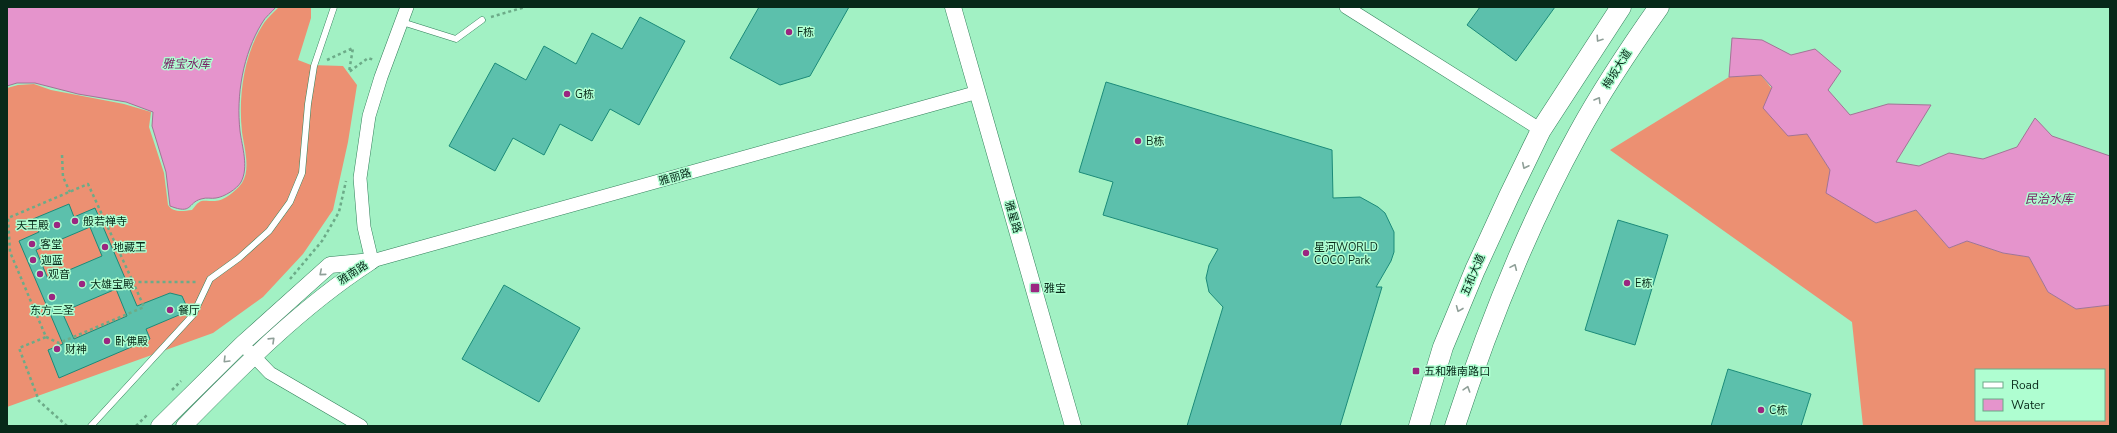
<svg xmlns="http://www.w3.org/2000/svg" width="2117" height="433" font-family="'Nunito Sans','Noto Sans SC',sans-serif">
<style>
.forest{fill:#ec9072;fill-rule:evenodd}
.water{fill:#e594cc;stroke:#a27496}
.building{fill:#5cc0ac;stroke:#1b8b79;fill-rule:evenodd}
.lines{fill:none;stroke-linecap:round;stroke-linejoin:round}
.service-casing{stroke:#317f59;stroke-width:7}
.minor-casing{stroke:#317f59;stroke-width:14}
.tertiary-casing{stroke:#317f59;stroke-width:17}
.primary-casing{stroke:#317f59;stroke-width:21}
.path{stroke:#6cab88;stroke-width:2.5;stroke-dasharray:3 3;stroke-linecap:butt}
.service{stroke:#fff;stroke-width:6}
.minor{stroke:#fff;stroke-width:13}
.tertiary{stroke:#fff;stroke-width:16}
.primary{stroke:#fff;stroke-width:20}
.oneway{stroke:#8f9f98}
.poi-dot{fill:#9b2681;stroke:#affed1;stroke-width:1.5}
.labels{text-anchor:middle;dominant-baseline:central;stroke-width:3;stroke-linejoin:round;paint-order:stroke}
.poi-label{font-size:11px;fill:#072919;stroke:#affed1;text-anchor:start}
.street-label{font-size:11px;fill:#072919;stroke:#affed1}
.water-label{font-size:12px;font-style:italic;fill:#771a62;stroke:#affed1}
</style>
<rect width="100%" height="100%" fill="#a2f1c4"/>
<g class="forest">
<path d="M279,7H311V18L298,60L311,65L343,66L357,85L348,142L333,210L303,254L263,297L213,333L7,407V88L18,85L34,84L51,90L124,104L151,112L149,127L164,173L168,205C173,213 183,211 192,210C201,198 201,201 215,201C224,201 237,190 242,183C251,169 244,147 242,132C238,96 244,53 264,23C268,17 274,12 279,7Z"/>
<path d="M1761,75L1807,133L1830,170L1876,223L1916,210L1949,248L1967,241L2003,253L2029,257L2048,292L2076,309L2110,305V426H1863L1852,322L1610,150L1729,77ZM1976,370H2104V420H1976Z"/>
</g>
<g class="water">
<path d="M7,7H276C272,12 265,17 262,23C243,54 236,95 240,131C242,147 249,167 241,182C237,189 224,197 216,198C211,199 207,197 201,199C187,203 193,215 170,206L166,172L152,126L153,112L126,102L78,94L35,83H17L7,86Z"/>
<path d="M1732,38L1762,40L1791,55L1815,49L1841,71L1828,90L1850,115L1888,104L1931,105L1896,162L1919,166L1949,153L1983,159L2017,147L2035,118L2052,136L2110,156V305L2076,309L2048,292L2029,257L2003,253L1967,241L1949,248L1916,210L1876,223L1826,193L1830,170L1807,134L1788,136L1763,108L1772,87L1761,75L1729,77Z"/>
</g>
<g class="building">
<path d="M759,7H849L810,76L780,85L730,58Z"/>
<path d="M1480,7H1555L1516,61L1467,25Z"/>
<path d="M640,17L685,41L639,125L610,109L592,141L560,124L544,155L513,138L495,171L449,146L495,63L526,80L544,46L576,64L592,33L622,49Z"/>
<path d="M1106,82L1332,150L1333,198L1360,197L1378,207L1385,213L1394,232V252L1391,261L1376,287H1382L1340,426H1187L1223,307L1209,292L1206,278L1209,265L1218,249L1103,215L1113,182L1079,172Z"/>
<path d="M69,204L74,217L95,208L137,306L170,293L182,296L186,305L179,315L146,329L150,339L59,378L48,350L63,344L19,241L39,232L33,219ZM90,227L102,256L48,279L36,250ZM116,289L127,316L74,339L62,312Z"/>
<path d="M1618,220L1668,235L1635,345L1585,330Z"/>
<path d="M504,285L580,328L539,402L462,359Z"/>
<path d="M1728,369L1811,394L1801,426H1711Z"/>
</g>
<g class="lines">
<g class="service-casing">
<g id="service">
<path d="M402,22L456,39L482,20"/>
<path d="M91,426L193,315L210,279L239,258L269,231L290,202L302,173L308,104L314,66L334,7"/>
</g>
</g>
<g class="minor-casing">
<g id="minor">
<path d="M407,7L381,77L369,116L360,178L364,227L372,261L978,92"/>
<path d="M1346,7L1541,130"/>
<path d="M242,344L270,373L361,426"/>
</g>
</g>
<g class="tertiary-casing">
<g id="tertiary">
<path d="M953,7L1073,426"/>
<path d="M159,426L242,344L330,265L372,261"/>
<path d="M184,426C242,367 300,308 369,263"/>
</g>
</g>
<g class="primary-casing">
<g id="primary">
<path d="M1419,426L1443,347L1475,270L1509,196L1541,130L1621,7"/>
<path d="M1455,426C1488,325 1527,227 1578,134C1602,90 1630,48 1659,7"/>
</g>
</g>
<g class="path">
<path d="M491,17L525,7"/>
<path d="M327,60L353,48L349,72L368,58L374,60"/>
<path d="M62,155L63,177L70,192"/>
<path d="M290,279L322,241L339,212L346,181"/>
<path d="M46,337L59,343L144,307L133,282"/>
<path d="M172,390L181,381"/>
<path d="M67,426L39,401L19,348L46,337L10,252L8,218L88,184L133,282H198"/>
<path d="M136,426L147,415"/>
</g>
<use href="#service" class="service"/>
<use href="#minor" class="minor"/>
<use href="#tertiary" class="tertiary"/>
<use href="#primary" class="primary"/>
</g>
<defs><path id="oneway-chevron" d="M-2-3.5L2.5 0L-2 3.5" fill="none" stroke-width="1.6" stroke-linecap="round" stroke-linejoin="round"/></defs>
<g class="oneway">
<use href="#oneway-chevron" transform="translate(1599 39) rotate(124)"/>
<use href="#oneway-chevron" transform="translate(1598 100) rotate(-59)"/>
<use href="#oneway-chevron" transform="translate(1525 166) rotate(116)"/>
<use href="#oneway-chevron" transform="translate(1514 267) rotate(-66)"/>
<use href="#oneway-chevron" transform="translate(322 273) rotate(139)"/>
<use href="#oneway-chevron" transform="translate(1459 309) rotate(112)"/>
<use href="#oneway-chevron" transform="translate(272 340) rotate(-44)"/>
<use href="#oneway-chevron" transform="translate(226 360) rotate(135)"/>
<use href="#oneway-chevron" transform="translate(1467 389) rotate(-72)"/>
</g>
<g class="poi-dot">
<circle cx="789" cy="32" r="4"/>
<circle cx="567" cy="94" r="4"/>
<circle cx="1138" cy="141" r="4"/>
<circle cx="75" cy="221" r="4"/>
<circle cx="57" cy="225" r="4"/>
<circle cx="32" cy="244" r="4"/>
<circle cx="105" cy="247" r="4"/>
<circle cx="1306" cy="253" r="4"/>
<circle cx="33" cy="260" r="4"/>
<circle cx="40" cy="274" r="4"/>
<circle cx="1627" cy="283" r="4"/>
<circle cx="82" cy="284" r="4"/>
<rect x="1030" y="283" width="10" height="10" rx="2"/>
<circle cx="52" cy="297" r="4"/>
<circle cx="170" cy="310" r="4"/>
<circle cx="107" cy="341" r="4"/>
<circle cx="57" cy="349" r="4"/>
<rect x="1412" y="367" width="8" height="8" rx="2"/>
<circle cx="1761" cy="410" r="4"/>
</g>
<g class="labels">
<g class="poi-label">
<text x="797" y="32">F栋</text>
<text x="575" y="94">G栋</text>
<text x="1146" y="141">B栋</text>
<text x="83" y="221">般若禅寺</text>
<text x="49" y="225" text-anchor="end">天王殿</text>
<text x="40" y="244">客堂</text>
<text x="113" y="247">地藏王</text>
<text x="1314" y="247">星河WORLD<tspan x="1314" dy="13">COCO Park</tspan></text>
<text x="41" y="260">迦蓝</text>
<text x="48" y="274">观音</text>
<text x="1635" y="283">E栋</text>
<text x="90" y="284">大雄宝殿</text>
<text x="1044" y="288">雅宝</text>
<text x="52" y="310" text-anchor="middle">东方三圣</text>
<text x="178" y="310">餐厅</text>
<text x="115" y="341">卧佛殿</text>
<text x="65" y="349">财神</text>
<text x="1424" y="371">五和雅南路口</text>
<text x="1769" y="410">C栋</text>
</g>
<g class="street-label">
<text transform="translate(1617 69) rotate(-58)">梅坂大道</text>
<text transform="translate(675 177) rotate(-16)">雅丽路</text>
<text transform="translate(1013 217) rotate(74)">雅星路</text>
<text transform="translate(353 273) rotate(-33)">雅南路</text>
<text transform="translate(1473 275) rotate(-67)">五和大道</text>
</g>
<g class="water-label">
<text x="186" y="64">雅宝水库</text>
<text x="2049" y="199">民治水库</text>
</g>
</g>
<rect width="2117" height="433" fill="none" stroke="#072919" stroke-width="16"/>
<rect x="1975" y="369" width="130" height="52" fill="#affed1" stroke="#6ca987"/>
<rect x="1983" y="382" width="20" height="6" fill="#ffffff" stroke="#6ca987"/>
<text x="2011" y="389" font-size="12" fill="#072919">Road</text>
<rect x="1983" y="399" width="20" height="12" fill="#e594cc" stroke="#6ca987"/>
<text x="2011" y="409" font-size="12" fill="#072919">Water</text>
</svg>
